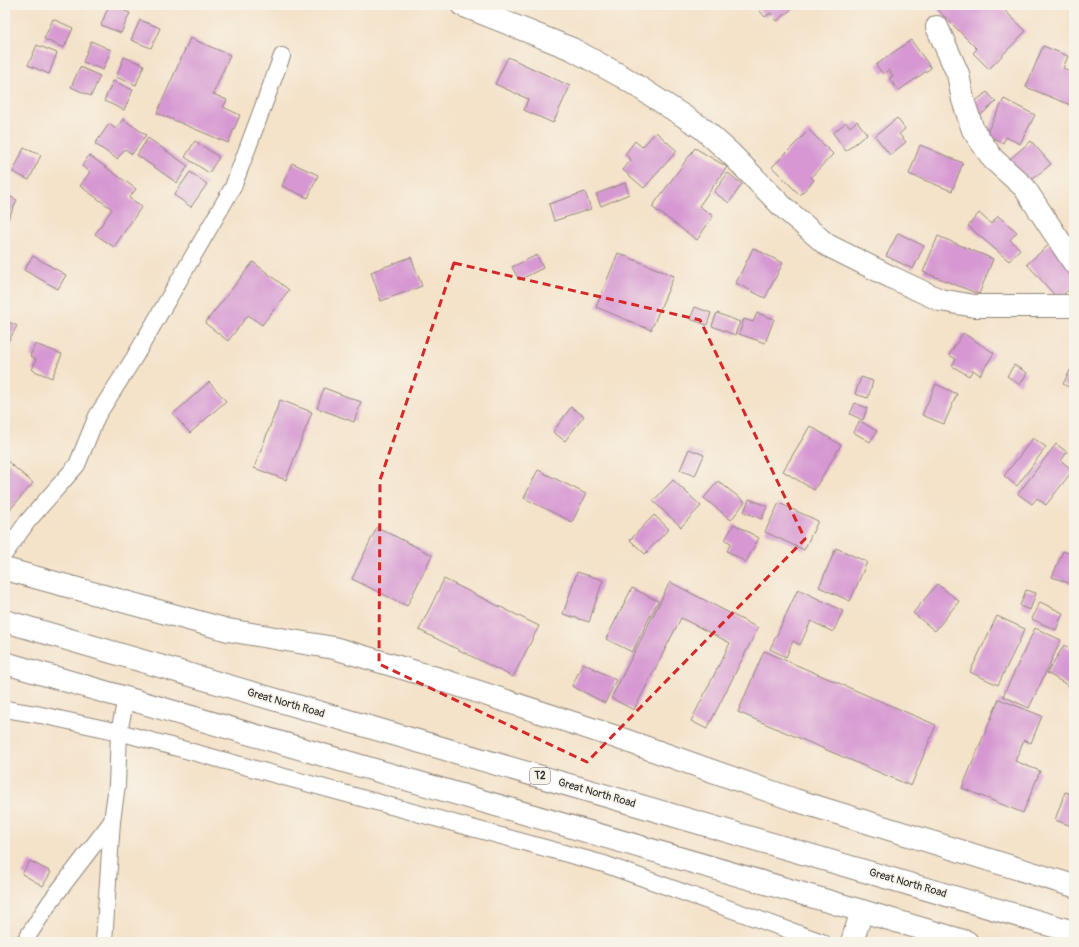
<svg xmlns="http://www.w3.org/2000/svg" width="1079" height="947" font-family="Pangolin,sans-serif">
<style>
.building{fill:#d697d2}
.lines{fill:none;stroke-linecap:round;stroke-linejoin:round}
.service-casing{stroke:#90867a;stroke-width:18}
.minor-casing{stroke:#90867a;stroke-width:24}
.primary-casing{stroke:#90867a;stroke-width:24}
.service{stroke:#fff;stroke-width:16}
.minor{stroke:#fff;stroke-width:22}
.primary{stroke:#fff;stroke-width:22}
.marked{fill:none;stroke:#d62828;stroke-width:3;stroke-dasharray:8 5;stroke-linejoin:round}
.labels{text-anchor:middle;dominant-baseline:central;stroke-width:3.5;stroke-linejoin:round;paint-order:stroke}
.shield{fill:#f7f3e8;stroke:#686764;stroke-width:1}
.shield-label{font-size:10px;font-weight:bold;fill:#2b2b2b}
.street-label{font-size:11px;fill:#2b2b2b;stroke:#f7f3e8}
</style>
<rect width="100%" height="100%" fill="#f7f3e8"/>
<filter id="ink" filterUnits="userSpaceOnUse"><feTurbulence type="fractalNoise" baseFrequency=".025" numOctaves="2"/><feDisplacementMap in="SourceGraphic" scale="8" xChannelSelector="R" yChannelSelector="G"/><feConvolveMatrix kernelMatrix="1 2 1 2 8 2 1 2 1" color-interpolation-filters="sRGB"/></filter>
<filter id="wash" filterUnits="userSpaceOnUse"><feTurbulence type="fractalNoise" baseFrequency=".012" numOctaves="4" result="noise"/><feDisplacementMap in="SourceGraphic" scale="16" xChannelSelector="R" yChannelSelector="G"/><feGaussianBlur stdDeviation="0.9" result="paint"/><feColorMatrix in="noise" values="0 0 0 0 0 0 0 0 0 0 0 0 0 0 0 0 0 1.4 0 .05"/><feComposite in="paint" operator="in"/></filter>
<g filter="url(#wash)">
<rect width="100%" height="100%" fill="#f4e2c9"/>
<g id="blocks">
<g class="building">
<path d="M109,5L130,13L121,33L101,25Z"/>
<path d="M755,5H797L777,21L771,13L765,17Z"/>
<path d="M933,5H999L1026,31L989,69L973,53L977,49Z"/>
<path d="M53,19L73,28L64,48L44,39Z"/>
<path d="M140,20L160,28L151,48L131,40Z"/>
<path d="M190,38L230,55L213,94L227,100L223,107L240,115L228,143L157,113Z"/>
<path d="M911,40L931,68L898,91L889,78L893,76L889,70L883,74L876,65Z"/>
<path d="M91,41L111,50L103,70L83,62Z"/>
<path d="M37,45L57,53L49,74L28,65Z"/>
<path d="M1043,46L1068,56L1063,68L1074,73L1073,106L1026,87Z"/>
<path d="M124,57L144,65L136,85L116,77Z"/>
<path d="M508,57L570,86L553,123L524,110L528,99L495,84Z"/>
<path d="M80,67L100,76L91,96L71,87Z"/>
<path d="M113,81L133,90L124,110L104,101Z"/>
<path d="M987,92L996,102L977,118L968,107Z"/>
<path d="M1004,99L1035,115L1020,144L1006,137L1003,143L986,134Z"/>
<path d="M897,118L905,129L899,134L906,142L890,155L875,136Z"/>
<path d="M123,119L146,135L132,154L125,149L117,159L95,144L109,124L116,129Z"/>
<path d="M857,121L867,134L846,151L833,133L846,122L850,127Z"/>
<path d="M809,130L833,154L811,177L814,180L800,195L772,167Z"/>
<path d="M656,132L677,151L644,188L623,170L631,160L625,154L635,141L642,147Z"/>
<path d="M148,138L188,166L177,183L137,155Z"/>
<path d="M195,141L219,157L209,173L185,157Z"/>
<path d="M1031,141L1051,164L1024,186L1005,163Z"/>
<path d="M920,145L963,163L952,191L909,174Z"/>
<path d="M24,148L41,155L29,180L13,172Z"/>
<path d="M695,148L727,167L699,206L713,216L697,240L652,207Z"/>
<path d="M89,155L136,189L129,198L142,206L114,247L95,234L112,209L80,186L90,172L82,166Z"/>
<path d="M292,163L318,175L308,198L282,186Z"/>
<path d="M190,172L207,184L191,207L174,195Z"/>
<path d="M728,173L742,184L729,203L714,192Z"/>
<path d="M625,183L629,194L601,206L596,194Z"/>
<path d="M585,192L591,209L554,221L549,204Z"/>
<path d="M5,194L17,200L5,226Z"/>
<path d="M979,213L991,224L998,216L1017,232L1010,240L1020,249L1009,261L968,226Z"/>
<path d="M898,233L924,246L913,269L886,256Z"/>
<path d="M938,236L993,259L979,294L923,272Z"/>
<path d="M1051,243L1074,270V285L1058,299L1027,264Z"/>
<path d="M753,248L783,263L765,298L736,283Z"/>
<path d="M618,253L674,276L651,330L596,307Z"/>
<path d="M537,255L543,268L519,280L512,267Z"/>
<path d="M33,256L66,275L58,289L24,270Z"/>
<path d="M411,257L422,286L381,301L371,272Z"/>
<path d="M253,262L289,290L262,325L248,315L228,341L205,323Z"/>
<path d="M695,307L711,313L707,325L690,319Z"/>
<path d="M717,313L740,322L735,335L712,326Z"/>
<path d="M757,313L774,319L765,343L739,334L744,319L753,322Z"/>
<path d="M5,320L17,326L5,347Z"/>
<path d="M963,333L994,353L980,375L973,370L969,376L952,366L956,359L949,355Z"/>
<path d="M35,344L62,354L52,378L32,370L36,359L30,356Z"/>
<path d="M1074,363V390L1063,384Z"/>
<path d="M1014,365L1027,373L1020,385L1007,376Z"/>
<path d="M861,377L873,381L868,398L855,394Z"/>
<path d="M209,382L226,401L190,433L173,414Z"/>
<path d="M936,384L957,394L944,424L922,415Z"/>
<path d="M324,388L361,402L354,422L317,408Z"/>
<path d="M280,400L312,412L286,480L254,468Z"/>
<path d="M855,403L867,408L863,420L850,414Z"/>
<path d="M571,407L584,416L565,441L553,432Z"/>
<path d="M860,421L877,431L870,442L853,432Z"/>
<path d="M810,426L841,445L814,490L783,471Z"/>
<path d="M1033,438L1046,447L1017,486L1004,476Z"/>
<path d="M1056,444L1067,452L1061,461L1073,470L1046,505L1037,498L1032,504L1018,494Z"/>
<path d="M689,449L704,455L695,476L680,470Z"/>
<path d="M6,460L33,483L8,512L5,509V461Z"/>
<path d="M538,470L586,494L572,522L524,498Z"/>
<path d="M673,480L701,506L681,527L653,501Z"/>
<path d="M718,481L745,502L731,520L704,498Z"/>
<path d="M749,499L767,506L762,519L744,512Z"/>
<path d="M779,503L818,521L804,550L765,532Z"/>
<path d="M654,515L669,529L645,554L630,540Z"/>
<path d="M734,524L759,538L746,562L727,551L731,543L725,540Z"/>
<path d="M377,527L432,555L407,606L352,579Z"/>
<path d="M836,548L867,562L850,601L819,587Z"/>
<path d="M1063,551L1074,555V585L1052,577Z"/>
<path d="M577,572L603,580L589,622L563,614Z"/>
<path d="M444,579L539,626L513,677L419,630Z"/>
<path d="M670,582L758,628L707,729L691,721L730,643L681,618L634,710L611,698Z"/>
<path d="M937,584L959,601L935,631L913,613Z"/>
<path d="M632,588L658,601L632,652L606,639Z"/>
<path d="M798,589L843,611L833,632L811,621L800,645L793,641L786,657L770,649Z"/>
<path d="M1026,590L1036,593L1030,610L1020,606Z"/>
<path d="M1040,602L1063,613L1056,630L1032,619Z"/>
<path d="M997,616L1025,629L998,685L970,672Z"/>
<path d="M1035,628L1061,640L1029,708L1003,696Z"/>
<path d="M1064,645L1074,651V689L1047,673Z"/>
<path d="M764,651L936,725L911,786L738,712Z"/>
<path d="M583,663L616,680L605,703L572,686Z"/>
<path d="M999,699L1042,716L1031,743L1024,740L1015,761L1040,771L1023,813L962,788Z"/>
<path d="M1065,792L1074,795V827L1055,820Z"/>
<path d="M30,861L51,872L43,886L22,874Z"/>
</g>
</g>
</g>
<g filter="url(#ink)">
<use href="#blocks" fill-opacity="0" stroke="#90867a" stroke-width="1"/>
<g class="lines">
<g class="service-casing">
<g id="service">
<path d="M5,553L27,522L77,465L97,416L134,358L233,187L282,56"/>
<path d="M5,709L41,715L119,732L604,864L822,942"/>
<path d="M24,942L50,902L112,821"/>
<path d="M104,942L112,821L117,785L119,732L126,698"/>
</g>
</g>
<g class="minor-casing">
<g id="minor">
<path d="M462,5L572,49L623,77L702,128L730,153L782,206L827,245L891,277L940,300L975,306H1074"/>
<path d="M937,27L958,74L963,100L973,130L993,159L1024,187L1074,263"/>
<path d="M5,569L228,630L334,648L436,678L613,736L795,800L1074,886"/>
<path d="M852,942L862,911"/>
</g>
</g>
<g class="primary-casing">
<g id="primary">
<path d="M5,621L1074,932"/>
<path d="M5,663L862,911L967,942"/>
</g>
</g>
<use href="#service" class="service"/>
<use href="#minor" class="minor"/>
<use href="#primary" class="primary"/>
</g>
</g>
<path class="marked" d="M454,263L700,320L805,539L587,762L379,664L380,480Z"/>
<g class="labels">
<rect class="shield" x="530" y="768" width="20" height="16" rx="3"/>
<g class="shield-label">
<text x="540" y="776">T2</text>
</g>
<g class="street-label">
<text transform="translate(286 703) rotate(16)">Great North Road</text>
<text transform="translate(597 793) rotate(16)">Great North Road</text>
<text transform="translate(908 883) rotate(16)">Great North Road</text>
</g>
</g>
<rect width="1079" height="947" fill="none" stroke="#f7f3e8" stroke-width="20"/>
</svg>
